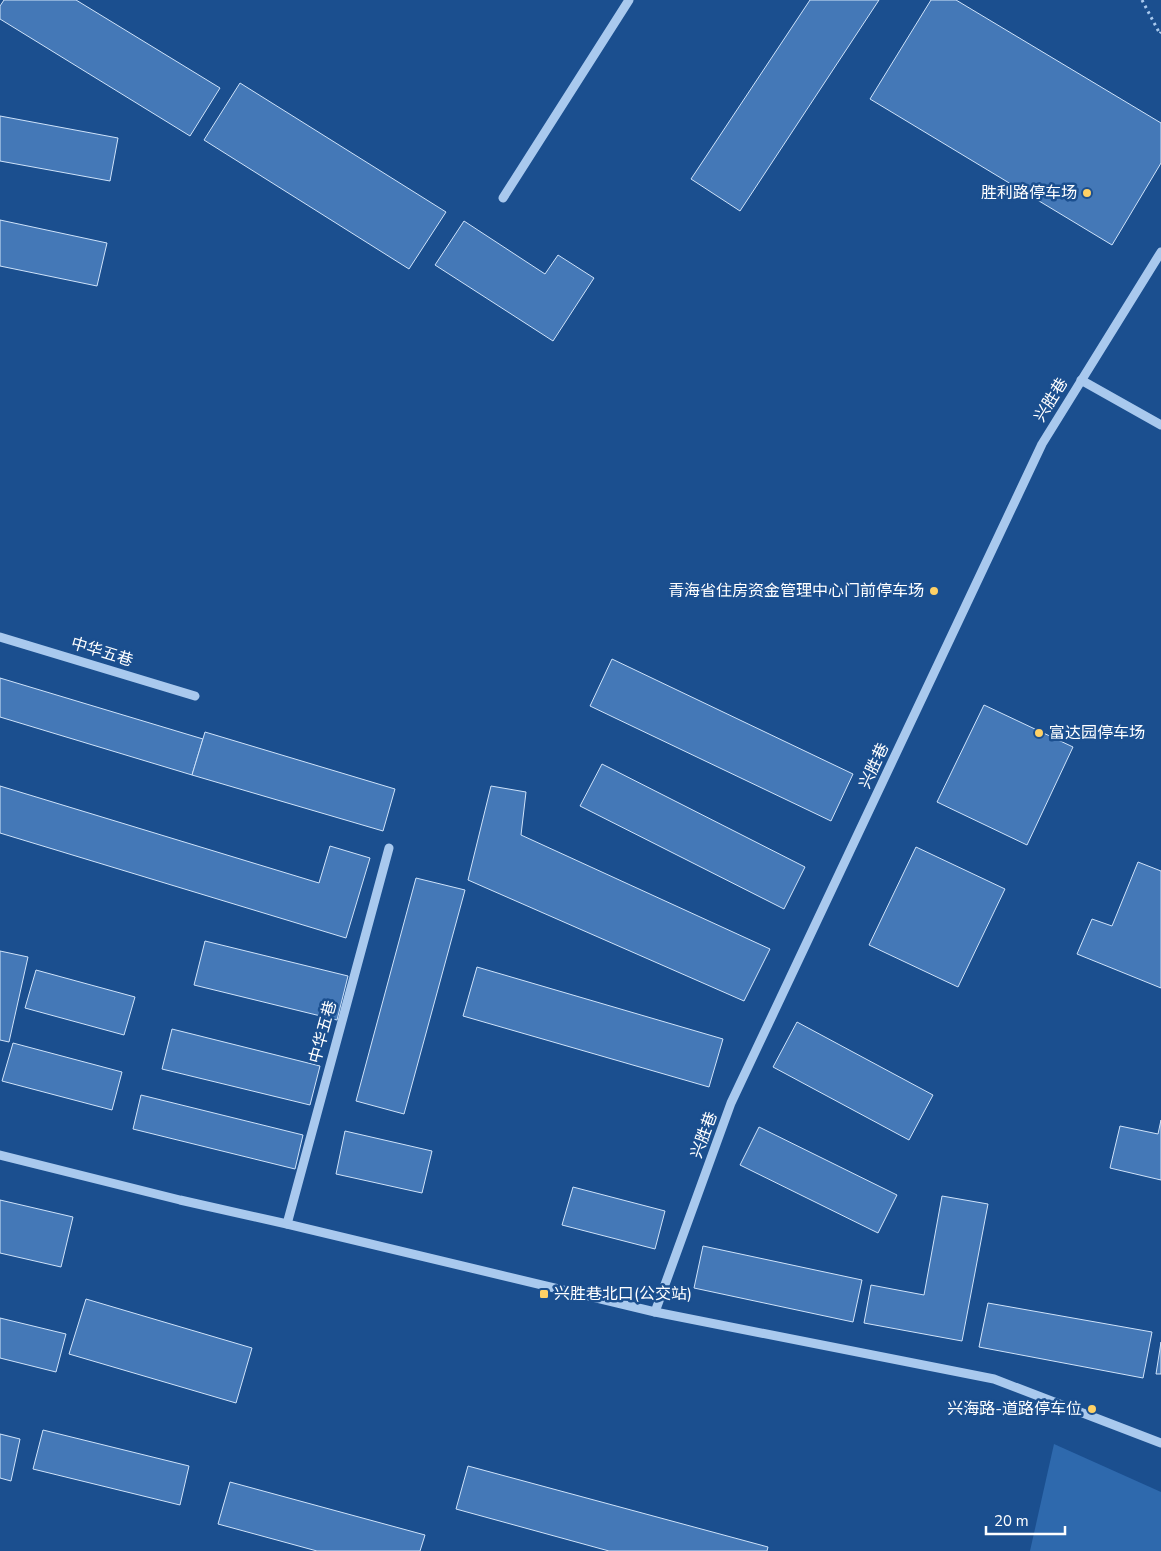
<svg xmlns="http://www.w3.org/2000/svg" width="1161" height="1551" font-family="'Nunito Sans','Noto Sans SC',sans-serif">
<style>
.green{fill:#2e69ad}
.building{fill:#4478b7;stroke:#cfe3fa}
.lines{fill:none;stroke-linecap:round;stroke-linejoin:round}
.path{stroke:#a9c9ee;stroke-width:3;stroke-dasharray:2.5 4;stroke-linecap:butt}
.minor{stroke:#a9c9ee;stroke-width:9}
.poi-dot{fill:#ffd166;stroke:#1b4f8f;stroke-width:2}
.labels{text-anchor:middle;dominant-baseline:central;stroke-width:5;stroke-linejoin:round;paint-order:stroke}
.poi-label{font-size:16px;fill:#fff;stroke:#1b4f8f;text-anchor:end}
.street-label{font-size:16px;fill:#fff;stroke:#1b4f8f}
</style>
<rect width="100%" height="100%" fill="#1b4f8f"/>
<path class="green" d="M1054,1444L1161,1492V1551H1030Z"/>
<g class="building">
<path d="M4,0H76L220,88L190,136L0,19V6Z"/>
<path d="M810,0H879L740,211L691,179Z"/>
<path d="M931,0H956L1161,123V163L1112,245L870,99Z"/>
<path d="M240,83L446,212L409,269L204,140Z"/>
<path d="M0,116L118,138L110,181L0,161Z"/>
<path d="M0,220L107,243L97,286L0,266Z"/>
<path d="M464,221L545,274L558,255L594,278L553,341L435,265Z"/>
<path d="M612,659L853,774L831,821L590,706Z"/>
<path d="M0,678L203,739L192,775L0,717Z"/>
<path d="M984,705L1073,747L1027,845L937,802Z"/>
<path d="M205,732L395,789L383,831L192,775Z"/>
<path d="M602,764L805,867L784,909L580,806Z"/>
<path d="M0,786L319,883L330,846L370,858L346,938L0,833Z"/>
<path d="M491,786L526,792L521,835L770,949L744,1001L468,880Z"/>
<path d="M916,847L1005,889L958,987L869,945Z"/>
<path d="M1138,862L1161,871V988L1077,954L1092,919L1112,926Z"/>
<path d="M416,878L465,890L404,1114L356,1101Z"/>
<path d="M205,941L348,976L337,1020L194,985Z"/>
<path d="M0,951L28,957L9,1042L0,1040Z"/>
<path d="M477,967L723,1039L709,1087L463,1016Z"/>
<path d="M36,970L135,997L124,1035L25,1008Z"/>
<path d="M797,1022L933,1095L909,1140L773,1067Z"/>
<path d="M172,1029L320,1066L310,1105L162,1069Z"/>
<path d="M13,1043L122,1072L112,1110L2,1081Z"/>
<path d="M141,1095L303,1135L295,1169L133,1129Z"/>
<path d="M1161,1120V1180L1110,1168L1120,1126L1158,1134Z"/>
<path d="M759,1127L897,1195L878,1233L740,1165Z"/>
<path d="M345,1131L432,1151L422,1193L336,1174Z"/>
<path d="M573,1187L665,1211L655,1249L562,1225Z"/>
<path d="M942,1196L988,1204L962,1341L864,1323L871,1285L924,1295Z"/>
<path d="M0,1200L73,1217L61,1267L0,1253Z"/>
<path d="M703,1246L862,1280L853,1322L694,1288Z"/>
<path d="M86,1299L252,1348L236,1403L69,1354Z"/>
<path d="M988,1303L1152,1332L1143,1378L979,1347Z"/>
<path d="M0,1318L66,1334L56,1372L0,1358Z"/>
<path d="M1161,1342V1374H1156Z"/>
<path d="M43,1430L189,1466L180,1505L33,1469Z"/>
<path d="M0,1434L20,1439L11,1481L0,1478Z"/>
<path d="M468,1466L768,1547L767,1551H609L456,1509Z"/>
<path d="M230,1482L425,1535L420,1551H317L218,1524Z"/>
</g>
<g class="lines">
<path class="path" d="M1142,0L1160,34L1161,32"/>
<g class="minor">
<path d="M503,198L629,0"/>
<path d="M1081,380L1161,425"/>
<path d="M0,637L195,696"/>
<path d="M0,1155L180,1200L287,1224L655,1312L994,1379L1161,1443"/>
<path d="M287,1224L389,848"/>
<path d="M655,1312L731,1103L1042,444L1161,252"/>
</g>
</g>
<g class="poi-dot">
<circle cx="1087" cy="193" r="5"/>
<circle cx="934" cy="591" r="5"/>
<circle cx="1039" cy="733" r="5"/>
<rect x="539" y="1289" width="10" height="10" rx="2.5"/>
<circle cx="1092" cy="1409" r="5"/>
</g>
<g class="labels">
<g class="poi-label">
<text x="1077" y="193">胜利路停车场</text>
<text x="924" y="591">青海省住房资金管理中心门前停车场</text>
<text x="1049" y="733" text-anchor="start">富达园停车场</text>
<text x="554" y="1294" text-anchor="start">兴胜巷北口(公交站)</text>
<text x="1082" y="1409">兴海路-道路停车位</text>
</g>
<g class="street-label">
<text transform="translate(1051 400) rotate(-58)">兴胜巷</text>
<text transform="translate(102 652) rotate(17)">中华五巷</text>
<text transform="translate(874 766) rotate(-65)">兴胜巷</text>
<text transform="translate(323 1032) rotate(-75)">中华五巷</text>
<text transform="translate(704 1135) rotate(-70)">兴胜巷</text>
</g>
</g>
<path d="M986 1526v8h79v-8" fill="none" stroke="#ffffff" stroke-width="2.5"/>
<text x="994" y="1526" font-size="15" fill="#ffffff" stroke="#1b4f8f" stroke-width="4" paint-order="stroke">20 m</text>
</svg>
